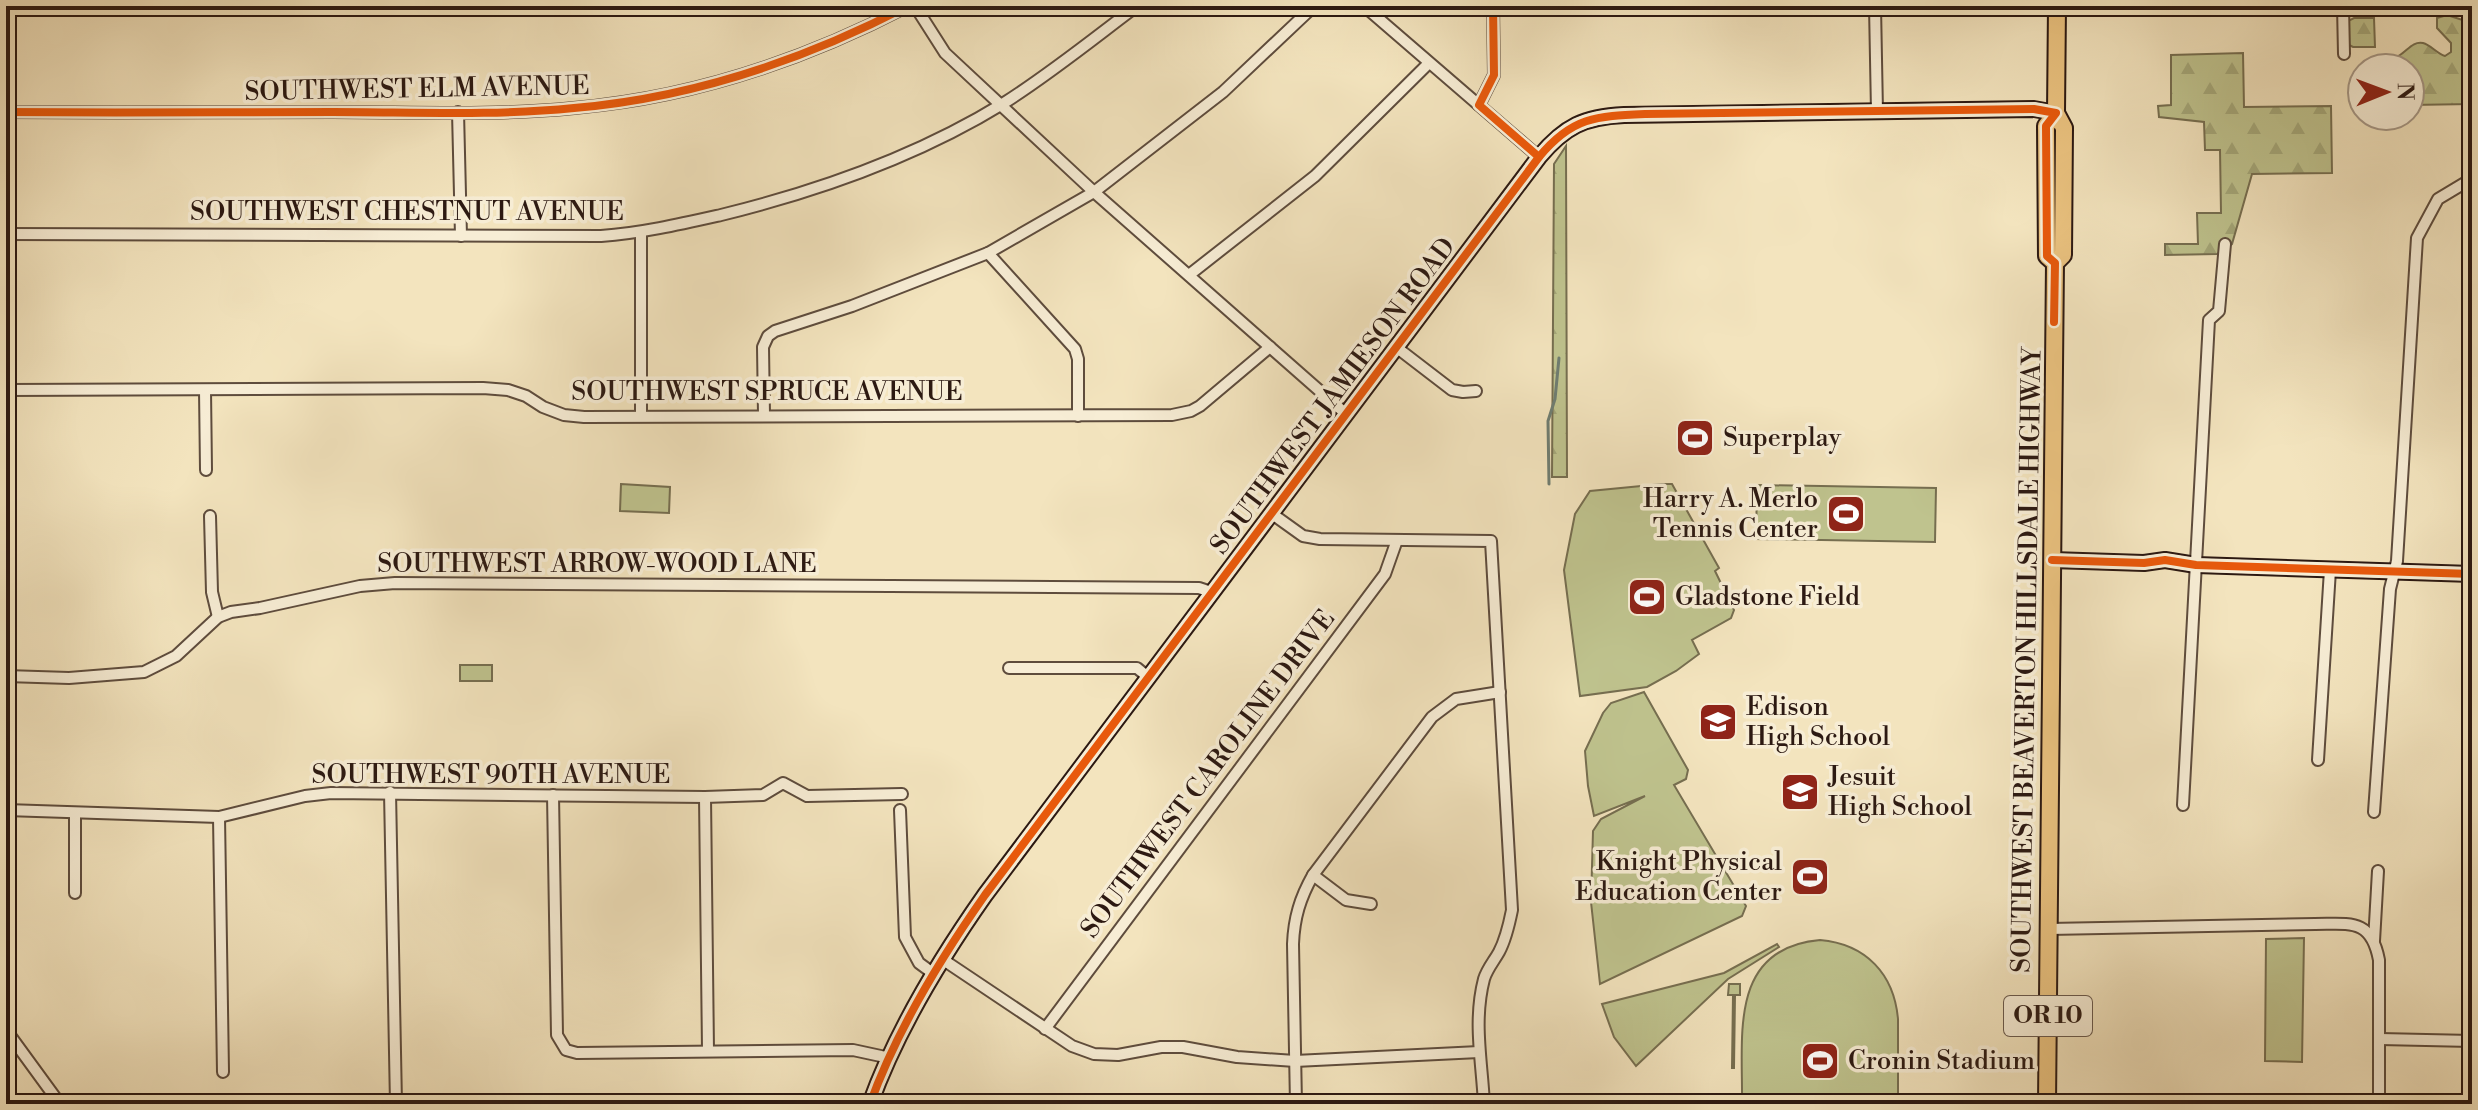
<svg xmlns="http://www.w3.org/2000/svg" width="2478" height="1110" font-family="'Libre Bodoni',serif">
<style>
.grass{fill:#bfc38e;stroke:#766e50;stroke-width:2}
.forest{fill:url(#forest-firs);stroke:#766e50;stroke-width:2}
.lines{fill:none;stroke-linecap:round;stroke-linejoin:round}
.stream{stroke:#6f7d71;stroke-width:3}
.street-casing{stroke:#5e4c3d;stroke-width:14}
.secondary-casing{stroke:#2c1912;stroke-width:18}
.primary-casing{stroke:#2c1912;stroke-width:20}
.street{stroke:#f7edd5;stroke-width:10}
.secondary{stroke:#f7edd5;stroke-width:14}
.primary{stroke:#eac27f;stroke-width:16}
.cycleway-casing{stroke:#f7edd5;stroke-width:13}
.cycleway{stroke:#e8590c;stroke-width:8}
.labels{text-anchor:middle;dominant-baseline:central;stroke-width:7;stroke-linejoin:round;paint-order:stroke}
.shield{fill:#f7edd5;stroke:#69594c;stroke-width:2}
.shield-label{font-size:24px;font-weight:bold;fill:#2c1912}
.street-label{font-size:26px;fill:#2c1912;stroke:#f7edd5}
.poi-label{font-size:26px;fill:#2c1912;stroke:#f7edd5;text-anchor:start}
</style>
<defs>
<pattern id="forest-firs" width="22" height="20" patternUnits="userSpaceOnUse" patternTransform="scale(2)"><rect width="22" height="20" fill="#bfc38e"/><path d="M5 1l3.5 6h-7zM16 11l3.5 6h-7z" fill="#a4a779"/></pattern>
</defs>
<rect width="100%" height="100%" fill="#f3e4be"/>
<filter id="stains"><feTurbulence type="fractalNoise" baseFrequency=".0025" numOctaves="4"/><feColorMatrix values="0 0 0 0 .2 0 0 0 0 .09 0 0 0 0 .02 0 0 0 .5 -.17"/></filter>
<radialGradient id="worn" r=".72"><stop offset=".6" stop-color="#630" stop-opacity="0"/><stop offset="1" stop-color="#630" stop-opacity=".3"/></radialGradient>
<g class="grass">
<path d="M621,484L670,487L669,513L620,511Z"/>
<path d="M1662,484H1672L1719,568L1715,571L1734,610L1731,618L1692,640L1699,654L1676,671L1647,687L1580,696L1564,570L1575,514L1590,491Z"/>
<path d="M1757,485L1936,488L1935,542L1756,539Z"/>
<rect x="460" y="665" width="32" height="16"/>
<path d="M1644,692L1688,770L1686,779L1674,785L1746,906L1742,916L1600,984L1591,902L1593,831L1601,819L1645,796L1594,816L1588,786L1585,751L1603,713L1611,703Z"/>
<path d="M2304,938L2302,1062L2265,1061L2266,939Z"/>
<path d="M1820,940C1866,944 1894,974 1898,1019V1104H1742C1743,1036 1728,948 1820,940Z"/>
<path d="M1777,944L1779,947L1728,979L1636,1066L1614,1037L1602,1004L1724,973Z"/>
<path d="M1729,984H1740V995H1735L1734,1068H1732L1733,995H1728Z"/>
</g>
<g class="forest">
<path d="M2447,15L2472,23V104L2410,105V68H2375V63C2384,62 2393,60 2400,55C2408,50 2413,41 2423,43C2431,45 2436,53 2445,56L2451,52V43L2437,28V18Z"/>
<path d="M2354,18H2374L2375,47H2353L2349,45L2348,21Z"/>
<path d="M2243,53L2244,107L2331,106L2332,173L2252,174L2232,244L2217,254L2165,255V244H2198L2197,213H2221L2220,150H2205L2204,122L2159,117L2158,106L2171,105V55Z"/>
<path d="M1566,146L1567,477H1552L1554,164Z"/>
</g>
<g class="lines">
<path class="stream" d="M1549,484L1548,421L1555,399L1559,358"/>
<g class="street-casing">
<g id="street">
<path d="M915,6L945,53L1094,192L1346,414"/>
<path d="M1364,6L1539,157"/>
<path d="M1875,6L1877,112"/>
<path d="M2343,6L2344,54"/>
<path d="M1479,105L1494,75L1493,6"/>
<path d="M6,112C115,113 224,112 333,112C413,112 494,116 574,108C691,98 804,60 908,6"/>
<path d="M458,112L461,236"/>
<path d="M641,232V415"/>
<path d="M6,234L601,236C642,233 681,224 721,215C819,191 918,156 1004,103C1050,74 1093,39 1137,6"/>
<path d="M988,253L1075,349L1078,359V416"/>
<path d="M1189,275L1315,176L1429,63"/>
<path d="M1396,347L1452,390L1463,392L1476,391"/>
<path d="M6,390L483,388L508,390L526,396L543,407L564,415L584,417L1172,415L1191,411L1200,406L1270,347"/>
<path d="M205,390L206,470"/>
<path d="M764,415L763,347L768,336L775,331L852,306L988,253L1094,192L1223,92L1314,6"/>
<path d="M1271,513L1303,536L1320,539L1491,541L1512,910C1509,925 1506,939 1499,952C1494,961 1487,969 1484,979C1473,1021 1482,1062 1484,1104"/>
<path d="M210,516L212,592L218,617"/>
<path d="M1009,668H1137L1148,677"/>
<path d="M6,676L69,678L144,672L176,656L218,617L231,612L260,608L360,586L395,583L1199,588L1211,592"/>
<path d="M2318,760L2330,570"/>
<path d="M390,792L396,1104"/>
<path d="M553,795L557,1035L566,1050L577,1053L853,1050L890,1058"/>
<path d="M705,797L708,1050"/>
<path d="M2183,805L2209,320L2219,311L2225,244"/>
<path d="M6,810L219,817L305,796L331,793L705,797L763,795L783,783L807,796L902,794"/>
<path d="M900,810L905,937L919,963L934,974"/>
<path d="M2374,812L2390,589L2397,561L2417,238L2438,199L2468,181H2472"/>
<path d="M75,813V893"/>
<path d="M219,817L223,1072"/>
<path d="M1313,875L1346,900L1371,904"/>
<path d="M2049,929L2315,924C2350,924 2371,918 2379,960V1104"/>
<path d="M2374,941L2378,871"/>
<path d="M942,959L1072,1046L1094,1054L1118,1055L1161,1047H1183L1237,1057L1295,1061L1479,1052"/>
<path d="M1045,1029L1385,574L1397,540"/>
<path d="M6,1030L60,1104"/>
<path d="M2380,1039L2472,1041"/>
<path d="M1296,1104L1293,944C1294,918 1300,898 1313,875L1432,717L1456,699L1500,692"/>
</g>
</g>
<g class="secondary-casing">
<g id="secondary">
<path d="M2052,560L2144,563L2165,560L2196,565L2472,574"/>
<path d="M870,1104C897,1029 940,959 985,895L1539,157C1565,126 1584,117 1624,115L2034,109L2056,113"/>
</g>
</g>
<g class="primary-casing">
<g id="primary">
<path d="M2055,263L2047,256L2046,126L2056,113"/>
<path d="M2047,1104L2055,263L2063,255L2064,128L2056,113L2057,6"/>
</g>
</g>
<use href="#street" class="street"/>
<use href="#secondary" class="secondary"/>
<use href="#primary" class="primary"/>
<g class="cycleway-casing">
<g id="cycleway">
<path d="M1493,6L1494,75L1479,105L1539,157"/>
<path d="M6,112C115,113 224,112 333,112C413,112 494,116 574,108C691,98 804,60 908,6"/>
<path d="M2052,560L2144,563L2165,560L2196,565L2472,574"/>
<path d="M870,1104C897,1029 940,959 985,895L1539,157C1572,117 1596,116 1645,114L2034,109L2056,113L2046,126L2047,256L2055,263L2054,322"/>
</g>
</g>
<use href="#cycleway" class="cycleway"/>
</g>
<defs>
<g id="stadium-square" transform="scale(2)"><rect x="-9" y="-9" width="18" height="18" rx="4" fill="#8f2418" stroke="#f7edd5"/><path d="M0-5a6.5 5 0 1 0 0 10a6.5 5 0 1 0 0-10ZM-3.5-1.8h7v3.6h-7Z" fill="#fff"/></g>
<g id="school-square" transform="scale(2)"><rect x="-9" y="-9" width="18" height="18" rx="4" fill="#8f2418" stroke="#f7edd5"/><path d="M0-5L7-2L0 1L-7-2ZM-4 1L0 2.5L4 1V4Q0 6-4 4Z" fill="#fff"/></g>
</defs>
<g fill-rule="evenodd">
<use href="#stadium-square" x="1695" y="438"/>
<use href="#stadium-square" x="1846" y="514"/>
<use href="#stadium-square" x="1647" y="597"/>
<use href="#school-square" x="1718" y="722"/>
<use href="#school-square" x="1800" y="792"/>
<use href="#stadium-square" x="1810" y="877"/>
<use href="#stadium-square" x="1820" y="1061"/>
</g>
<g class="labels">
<rect class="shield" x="2004" y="996" width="88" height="40" rx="6"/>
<g class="shield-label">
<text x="2048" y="1016">OR 10</text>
</g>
<g class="street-label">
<text transform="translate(417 89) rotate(-1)">SOUTHWEST ELM AVENUE</text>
<text x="407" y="212">SOUTHWEST CHESTNUT AVENUE</text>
<text x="767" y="392">SOUTHWEST SPRUCE AVENUE</text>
<text transform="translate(1333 396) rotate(-53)">SOUTHWEST JAMIESON ROAD</text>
<text x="597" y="564">SOUTHWEST ARROW-WOOD LANE</text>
<text transform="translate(2027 660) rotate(-89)">SOUTHWEST BEAVERTON HILLSDALE HIGHWAY</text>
<text transform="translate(1208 774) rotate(-53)">SOUTHWEST CAROLINE DRIVE</text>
<text x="491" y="775">SOUTHWEST 90TH AVENUE</text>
</g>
<g class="poi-label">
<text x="1723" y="438">Superplay</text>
<text x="1818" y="499" text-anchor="end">Harry A. Merlo<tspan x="1818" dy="30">Tennis Center</tspan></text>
<text x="1675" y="597">Gladstone Field</text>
<text x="1746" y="707">Edison<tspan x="1746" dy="30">High School</tspan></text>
<text x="1828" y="777">Jesuit<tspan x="1828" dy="30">High School</tspan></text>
<text x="1782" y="862" text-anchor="end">Knight Physical<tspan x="1782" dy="30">Education Center</tspan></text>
<text x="1848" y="1061">Cronin Stadium</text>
</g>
</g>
<rect width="2478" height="1110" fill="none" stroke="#f3e4be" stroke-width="32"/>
<rect x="8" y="8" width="2462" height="1094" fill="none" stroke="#2c1912" stroke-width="4"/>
<rect x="16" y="16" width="2446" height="1078" fill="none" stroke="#2c1912" stroke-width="2"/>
<g transform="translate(2386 92) rotate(89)"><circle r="38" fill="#f7edd5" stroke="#a69887" stroke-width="2"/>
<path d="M0-6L14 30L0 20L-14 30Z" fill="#8f2418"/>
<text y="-12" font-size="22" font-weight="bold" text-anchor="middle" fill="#2c1912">N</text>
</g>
<rect width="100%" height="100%" filter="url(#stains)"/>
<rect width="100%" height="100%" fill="url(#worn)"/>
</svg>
